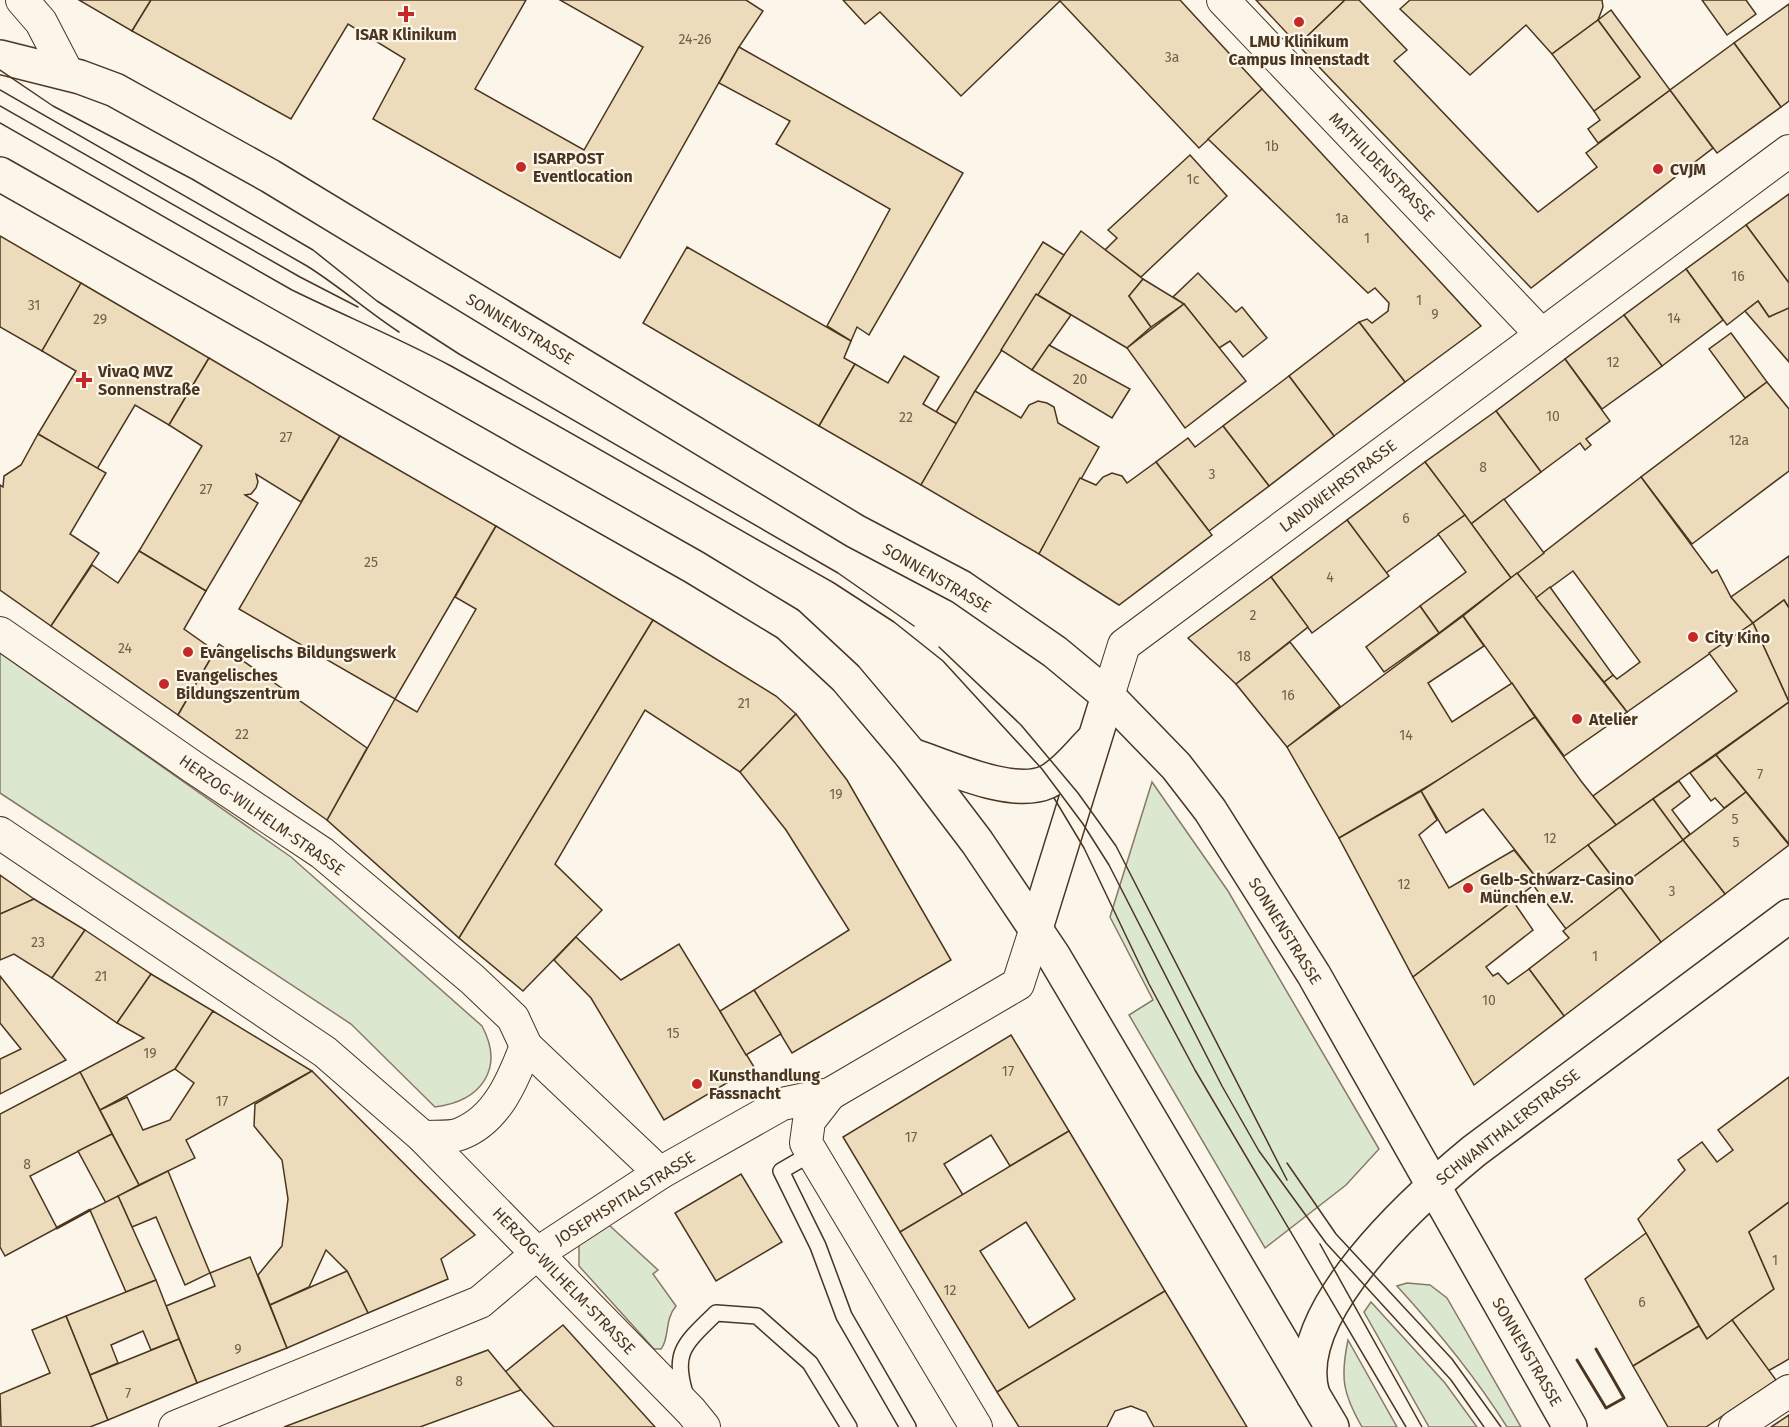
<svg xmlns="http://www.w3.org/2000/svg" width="1789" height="1427" font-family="'Fira Sans',sans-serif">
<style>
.green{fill:#dce7d0;stroke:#887966;stroke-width:1.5}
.building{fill:#ecdcbc;stroke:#4a3520;stroke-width:1.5;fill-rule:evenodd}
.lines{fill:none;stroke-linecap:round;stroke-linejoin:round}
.lane-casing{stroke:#4a3520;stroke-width:18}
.street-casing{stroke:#4a3520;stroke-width:34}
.secondary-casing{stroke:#4a3520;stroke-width:36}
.lane{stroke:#fbf6e9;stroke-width:15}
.street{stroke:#fbf6e9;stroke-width:32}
.secondary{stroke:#fbf6e9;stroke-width:33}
.tram{stroke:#4a3520;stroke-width:1.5}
.wall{stroke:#4a3520;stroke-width:3}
.poi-dot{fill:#c62828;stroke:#fbf6e9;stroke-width:2}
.labels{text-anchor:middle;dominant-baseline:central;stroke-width:4.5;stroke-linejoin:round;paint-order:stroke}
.number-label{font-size:14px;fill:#725f47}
.poi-label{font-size:16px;font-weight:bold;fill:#4a3520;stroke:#fbf6e9;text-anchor:start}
.street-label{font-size:16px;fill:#4a3520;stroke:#fbf6e9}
</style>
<rect width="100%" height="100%" fill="#fbf6e9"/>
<g class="green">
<path d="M0,653L291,857L482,1026C505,1069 481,1101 435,1107L351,1024L0,793Z"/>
<path d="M1152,782L1228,891L1379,1149L1346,1185L1265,1248L1129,1015L1153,1000L1110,917Z"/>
<path d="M609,1225L658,1270L653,1274L676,1306C664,1320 670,1338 661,1349H654L579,1266V1245Z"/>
<path d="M1407,1283L1430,1285L1447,1298L1521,1427H1507C1475,1376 1438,1331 1397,1286Z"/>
<path d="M1371,1302L1445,1383L1477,1427H1429L1364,1312Z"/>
<path d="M1348,1340L1397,1427H1362C1343,1394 1340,1378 1348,1340Z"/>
</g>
<g class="building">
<path d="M79,0H151L132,31Z"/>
<path d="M151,0H526L475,89L584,150L643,47L560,0H746L763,11L739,47L620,258L373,119L405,59L348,24L291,119L132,31Z"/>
<path d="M843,0H1180L1262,89L1199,148L1060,1L961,96L880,12L865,24Z"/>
<path d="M1256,0H1345L1298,45Z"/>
<path d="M1345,0H1359L1407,50L1394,61L1538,212L1597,167L1586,153L1670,90L1713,148L1531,288L1298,45Z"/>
<path d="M1410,0H1602L1603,7L1598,20L1552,54L1526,25L1470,75L1400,9Z"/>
<path d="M1702,0H1746L1756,14L1727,35Z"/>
<path d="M1789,4V101L1781,107L1734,43Z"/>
<path d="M1611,10L1670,90L1598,143L1588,129L1600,120L1594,111L1640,77L1598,20Z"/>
<path d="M1598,20L1640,77L1594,111L1552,54Z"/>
<path d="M1734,43L1781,107L1717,153L1670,90Z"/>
<path d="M739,47L963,173L869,335L857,327L851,341L827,326L890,209L776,144L790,121L719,83Z"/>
<path d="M1262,89L1481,326L1405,382L1359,322L1367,319L1372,323L1388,311L1389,303L1375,288L1368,293L1208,139Z"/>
<path d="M1190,155L1227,196L1141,277L1105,250L1117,238L1108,230Z"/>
<path d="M1789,194V283L1746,225Z"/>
<path d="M1746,225L1789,283V308L1769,317L1758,301L1727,325L1686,269Z"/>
<path d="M1081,231L1143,279L1129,296L1151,327L1127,348L1036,294Z"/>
<path d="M0,236L81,283L42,351L0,327Z"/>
<path d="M1043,242L1064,255L975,391L957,424L936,412Z"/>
<path d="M687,247L851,341L844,358L855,364L819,426L643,323Z"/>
<path d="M1686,269L1723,320L1662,366L1624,315Z"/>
<path d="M1198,273L1236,312L1242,307L1267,338L1243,357L1230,341L1219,348L1184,304L1173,297Z"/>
<path d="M1143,279L1184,304L1151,327L1129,296Z"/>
<path d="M81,283L209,358L169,425L135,405L97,469L38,434L76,371L42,351Z"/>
<path d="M1036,294L1071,315L1032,370L1001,350Z"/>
<path d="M1758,301L1769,317L1789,308V362L1745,311Z"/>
<path d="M1184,304L1246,381L1185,428L1127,348Z"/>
<path d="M1624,315L1662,366L1602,409L1565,359Z"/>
<path d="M1359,322L1405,382L1334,436L1289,376Z"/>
<path d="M1731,333L1767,382L1745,398L1709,349Z"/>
<path d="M1049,345L1130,389L1112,418L1032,370Z"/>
<path d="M904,356L939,377L923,404L957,424L921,485L819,426L855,364L888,383Z"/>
<path d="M209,358L340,436L301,502L256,474L258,482L256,488L251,494L245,495L258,503L206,591L139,551L202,446L169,425Z"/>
<path d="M1565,359L1610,421L1586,439L1591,445L1585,450L1580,443L1541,472L1496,411Z"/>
<path d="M1289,376L1334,436L1269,486L1223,426Z"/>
<path d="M1767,382L1789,409V471L1692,544L1641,477Z"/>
<path d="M975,391L1021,418L1029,405L1038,401L1047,403L1054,407L1058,423L1099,447L1039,554L921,485Z"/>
<path d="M1496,411L1541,472L1471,524L1425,462Z"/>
<path d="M1223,426L1269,486L1209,531L1156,462L1188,438L1195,447Z"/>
<path d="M38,434L106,473L70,534L99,553L51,626L0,590V485L3,487L4,476L21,465Z"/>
<path d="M340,436L496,526L395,699L239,609Z"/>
<path d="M1156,462L1212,535L1119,605L1039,554L1080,478L1096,485L1103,477L1112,473L1122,476L1127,483Z"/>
<path d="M1425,462L1465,515L1386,573L1347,520Z"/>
<path d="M1641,477L1712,573L1717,570L1731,597L1753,623L1627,712L1604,682L1613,675L1617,679L1640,662L1573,571L1536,598L1517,573Z"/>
<path d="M1504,499L1544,553L1511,578L1471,524Z"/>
<path d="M1465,515L1511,578L1439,633L1420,606L1466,572L1438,534Z"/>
<path d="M1347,520L1389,576L1312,633L1271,577Z"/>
<path d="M496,526L653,620L459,938L327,820L395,699L417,712L476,609L455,597Z"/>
<path d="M139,551L206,591L184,629L215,651L178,715L51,626L92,565L118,583Z"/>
<path d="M1789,556V608L1784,600L1753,623L1731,597Z"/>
<path d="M1517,573L1627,712L1564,756L1463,616Z"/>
<path d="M1271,577L1308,627L1236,684L1188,638Z"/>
<path d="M1550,587L1613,675L1604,682L1536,598Z"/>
<path d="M1784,600L1789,608V702L1753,623Z"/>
<path d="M1420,606L1439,633L1384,672L1366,647Z"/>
<path d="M1463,616L1484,646L1428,683L1452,722L1512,683L1535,717L1471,761L1339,838L1287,747Z"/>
<path d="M653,620L776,696L796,714L740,772L645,710L555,864L602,910L523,991L459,938Z"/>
<path d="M1753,623L1789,702L1616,825L1593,796L1737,691L1709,653Z"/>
<path d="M1290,642L1340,706L1287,747L1236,684Z"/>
<path d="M219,644L367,748L327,820L178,715Z"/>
<path d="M1789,702V844L1716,755Z"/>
<path d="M796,714L847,780L951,960L792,1053L754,990L849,930L786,830L740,772Z"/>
<path d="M1535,717L1581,781L1616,825L1539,881L1483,809L1446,833L1421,791Z"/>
<path d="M1716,755L1746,792L1724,808L1715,798L1711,801L1690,773Z"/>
<path d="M1679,781L1690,796L1672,810L1690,834L1683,840L1653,799Z"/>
<path d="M1421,791L1437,820L1419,835L1449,888L1514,850L1539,881L1413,977L1339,838Z"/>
<path d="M1746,792L1789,845L1725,894L1683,840Z"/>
<path d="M1653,799L1683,840L1620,887L1588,845Z"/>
<path d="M1683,840L1725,894L1661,942L1620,887Z"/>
<path d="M1588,845L1620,887L1566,929L1533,885Z"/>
<path d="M0,875L34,899L0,914Z"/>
<path d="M1620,887L1661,942L1564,1016L1529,969L1569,938L1563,931Z"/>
<path d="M34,899L85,930L52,978L14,954L0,960V914Z"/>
<path d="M1513,901L1533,930L1486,967L1493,976L1498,973L1508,984L1529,969L1564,1016L1474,1085L1413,977Z"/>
<path d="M85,930L151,974L117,1023L52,978Z"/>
<path d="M576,937L621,980L679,944L754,1067L664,1120L591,998L554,960Z"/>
<path d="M151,974L213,1011L175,1069L100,1110L80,1072L144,1038L117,1023Z"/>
<path d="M0,976L66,1060L0,1094V1059L21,1049L0,1023Z"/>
<path d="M754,990L781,1034L746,1055L720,1011Z"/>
<path d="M213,1011L312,1071L186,1140L195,1158L139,1185L100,1110L127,1097L143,1130L170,1120L194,1083L175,1069Z"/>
<path d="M1011,1035L1069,1131L1010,1166L991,1135L944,1164L963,1195L900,1232L843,1137Z"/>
<path d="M312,1071L475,1235L441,1259L448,1279L368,1313L347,1271L326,1250L309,1287L270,1305L258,1275L282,1246L288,1199L282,1160L254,1126L255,1104Z"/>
<path d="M80,1072L112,1134L30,1176L57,1228L5,1256L0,1247V1114Z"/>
<path d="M1789,1077V1202L1749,1232L1774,1289L1707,1339L1638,1219L1685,1170L1678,1160L1702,1142L1717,1162L1733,1150L1718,1130Z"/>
<path d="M1069,1131L1165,1291L997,1392L900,1232ZM1026,1222L1075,1299L1029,1328L980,1251Z"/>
<path d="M112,1134L139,1185L106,1203L78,1151Z"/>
<path d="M168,1171L210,1273L185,1285L156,1217L132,1227L118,1196Z"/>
<path d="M741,1174L782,1242L716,1281L675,1213Z"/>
<path d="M118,1196L156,1280L126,1292L90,1210Z"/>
<path d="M1789,1202V1359L1768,1371L1732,1320L1774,1289L1749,1232Z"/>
<path d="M1646,1233L1699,1326L1633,1366L1585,1279Z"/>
<path d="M250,1257L287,1348L197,1383L166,1306L215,1286L210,1273Z"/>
<path d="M347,1271L368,1313L287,1348L270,1305Z"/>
<path d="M156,1280L179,1339L151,1350L143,1331L111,1345L118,1363L90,1375L66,1316Z"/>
<path d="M1165,1291L1247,1427H1154L1146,1412L1131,1406L1115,1411L1107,1427H1019L997,1392Z"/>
<path d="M66,1316L108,1420L90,1427H1L0,1394L50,1373L32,1330Z"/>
<path d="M1732,1320L1776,1380L1706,1427H1668L1633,1366L1699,1326L1707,1339Z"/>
<path d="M563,1325L655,1427H554L505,1372Z"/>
<path d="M179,1339L197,1383L108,1420L90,1375Z"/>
<path d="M488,1350L521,1390L420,1427H284Z"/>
<path d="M1789,1415V1427H1771Z"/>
</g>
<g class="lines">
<g class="lane-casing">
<g id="lane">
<path d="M812,1153L781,1171L818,1246L844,1316L908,1427"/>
<path d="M686,1396C671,1351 686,1343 716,1313L757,1316L810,1363L849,1427"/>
</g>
</g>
<g class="street-casing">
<g id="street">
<path d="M22,0L41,22L68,74"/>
<path d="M1223,0L1541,334"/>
<path d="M0,633L193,767L322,853L472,979L513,1018L526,1046L660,1173"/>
<path d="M1108,696L1124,645L1789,151"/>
<path d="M0,833L325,1052L423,1137L691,1411L704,1427"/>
<path d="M830,1094L809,1121L806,1143L976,1427"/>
<path d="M423,1137C434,1136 450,1138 460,1134C497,1120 513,1080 526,1046"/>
<path d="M175,1427L480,1302L538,1253L660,1173L782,1104L830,1094L1018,984L1036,928"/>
<path d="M1735,1427L1789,1391"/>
</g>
</g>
<g class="secondary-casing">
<g id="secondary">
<path d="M0,57L80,77L115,90L270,176L855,531L961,587L1055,652L1108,696L1176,766L1210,810L1314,975L1570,1427"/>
<path d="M0,174L694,567L788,624L846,678L911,755L977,842L1053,955L1332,1427"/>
<path d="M911,755C946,766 1012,798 1047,782C1064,774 1078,755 1092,741"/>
<path d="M1036,928L1108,696"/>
<path d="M1313,1395C1288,1313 1417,1198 1474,1151L1789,916"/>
</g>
</g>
<use href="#lane" class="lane"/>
<use href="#street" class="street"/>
<use href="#secondary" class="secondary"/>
<g class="tram">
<path d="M0,70L53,106L192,179L313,250L377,301L459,354L838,573L914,626"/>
<path d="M0,90L307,266C339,286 367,311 399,332"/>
<path d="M0,106L300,277L358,307"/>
<path d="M0,123L292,290C345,316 399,338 451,366C580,437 706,511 834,583L894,622L943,661L1042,769L1083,824L1109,865L1222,1086L1259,1151L1326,1243L1451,1380L1484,1427"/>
<path d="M939,647L1021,725L1078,793L1116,846L1287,1180"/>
<path d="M1054,798L1084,848L1149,984L1195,1070L1406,1427"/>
<path d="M1287,1163L1336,1234L1452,1359L1501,1427"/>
<path d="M1320,1244L1422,1427"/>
</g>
<g class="wall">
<path d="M57,1228L90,1210"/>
<path d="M1577,1360L1606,1408L1624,1398L1596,1349"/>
</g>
</g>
<g class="poi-dot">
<path d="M403 5h6v6h6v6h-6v6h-6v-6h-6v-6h6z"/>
<circle cx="1299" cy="22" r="6"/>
<circle cx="521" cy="167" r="6"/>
<circle cx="1658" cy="169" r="6"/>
<path d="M81 371h6v6h6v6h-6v6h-6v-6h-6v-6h6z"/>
<circle cx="1693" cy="637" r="6"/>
<circle cx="188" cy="652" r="6"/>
<circle cx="164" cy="684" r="6"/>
<circle cx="1577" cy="719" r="6"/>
<circle cx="1468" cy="888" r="6"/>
<circle cx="697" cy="1084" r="6"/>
</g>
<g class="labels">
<g class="number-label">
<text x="695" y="39">24-26</text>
<text x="1172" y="57">3a</text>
<text x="1272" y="146">1b</text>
<text x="1193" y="179">1c</text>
<text x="1342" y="218">1a</text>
<text x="1367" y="238">1</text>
<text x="1738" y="276">16</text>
<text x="1419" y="300">1</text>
<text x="34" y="305">31</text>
<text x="1435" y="314">9</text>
<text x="1674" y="318">14</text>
<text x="100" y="319">29</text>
<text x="1613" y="362">12</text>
<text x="1080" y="379">20</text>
<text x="1553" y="416">10</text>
<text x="906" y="417">22</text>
<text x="286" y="437">27</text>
<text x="1739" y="440">12a</text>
<text x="1483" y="467">8</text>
<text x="1212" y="474">3</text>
<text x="206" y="489">27</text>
<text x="1406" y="518">6</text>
<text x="371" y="562">25</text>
<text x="1330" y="577">4</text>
<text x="1253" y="615">2</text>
<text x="125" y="648">24</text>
<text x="1244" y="656">18</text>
<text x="1288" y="695">16</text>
<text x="744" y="703">21</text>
<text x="242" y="734">22</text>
<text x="1406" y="735">14</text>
<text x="1760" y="774">7</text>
<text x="836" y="794">19</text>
<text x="1735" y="819">5</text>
<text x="1550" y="838">12</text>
<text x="1736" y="842">5</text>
<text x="1404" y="884">12</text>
<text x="1672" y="891">3</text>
<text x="38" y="942">23</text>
<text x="1595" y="956">1</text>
<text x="101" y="976">21</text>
<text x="1489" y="1000">10</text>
<text x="673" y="1033">15</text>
<text x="150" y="1053">19</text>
<text x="1008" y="1071">17</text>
<text x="222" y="1101">17</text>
<text x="911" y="1137">17</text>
<text x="27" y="1164">8</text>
<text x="1775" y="1260">1</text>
<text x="950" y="1290">12</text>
<text x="1642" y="1302">6</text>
<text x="238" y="1349">9</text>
<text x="459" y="1381">8</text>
<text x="128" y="1393">7</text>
</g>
<g class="poi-label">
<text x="406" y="34" text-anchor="middle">ISAR Klinikum</text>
<text x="1299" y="41" text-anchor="middle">LMU Klinikum<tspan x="1299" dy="18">Campus Innenstadt</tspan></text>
<text x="533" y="158">ISARPOST<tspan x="533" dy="18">Eventlocation</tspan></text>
<text x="1670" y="169">CVJM</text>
<text x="98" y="371">VivaQ MVZ<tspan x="98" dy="18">Sonnenstraße</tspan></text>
<text x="1705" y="637">City Kino</text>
<text x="200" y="652">Evangelischs Bildungswerk</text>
<text x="176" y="675">Evangelisches<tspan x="176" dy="18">Bildungszentrum</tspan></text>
<text x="1589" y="719">Atelier</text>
<text x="1480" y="879">Gelb-Schwarz-Casino<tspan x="1480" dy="18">München e.V.</tspan></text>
<text x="709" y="1075">Kunsthandlung<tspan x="709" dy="18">Fassnacht</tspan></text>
</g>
<g class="street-label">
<text transform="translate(1382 167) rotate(46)">MATHILDENSTRASSE</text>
<text transform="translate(520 329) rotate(31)">SONNENSTRASSE</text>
<text transform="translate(1338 486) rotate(-37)">LANDWEHRSTRASSE</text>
<text transform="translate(937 578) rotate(30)">SONNENSTRASSE</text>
<text transform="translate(262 815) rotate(35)">HERZOG-WILHELM-STRASSE</text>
<text transform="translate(1285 931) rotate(58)">SONNENSTRASSE</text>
<text transform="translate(1508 1127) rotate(-38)">SCHWANTHALERSTRASSE</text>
<text transform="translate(625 1198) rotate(-32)">JOSEPHSPITALSTRASSE</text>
<text transform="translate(564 1281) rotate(46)">HERZOG-WILHELM-STRASSE</text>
<text transform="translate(1527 1352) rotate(60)">SONNENSTRASSE</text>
</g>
</g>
</svg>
